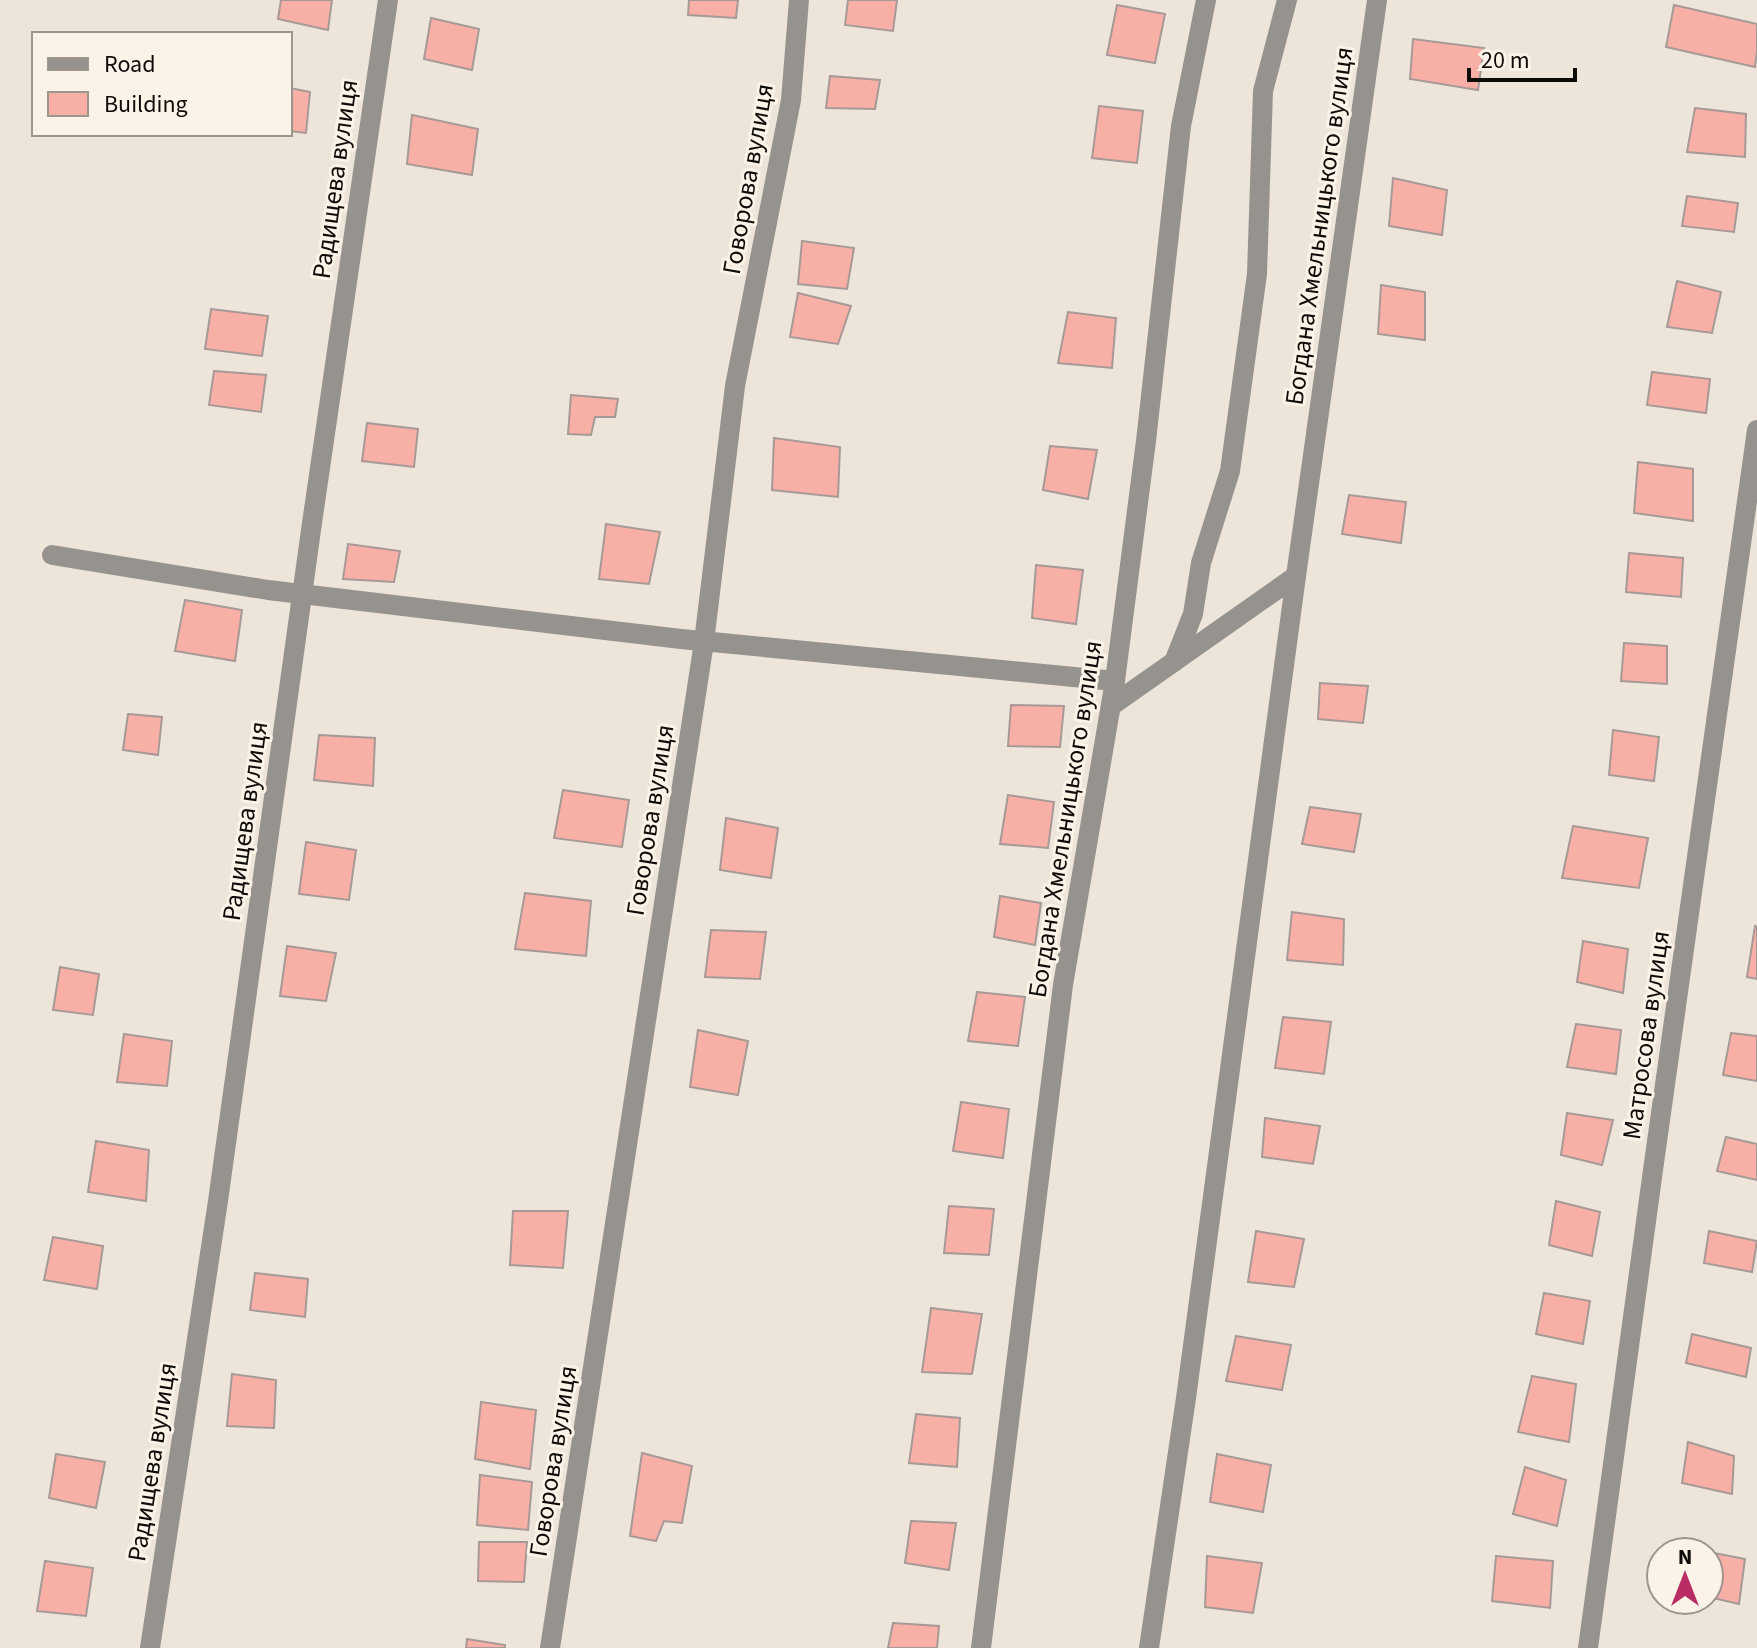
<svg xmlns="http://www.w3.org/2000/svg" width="1757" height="1648" font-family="'Source Sans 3',sans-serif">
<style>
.building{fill:#f8b0a6;stroke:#a79997;stroke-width:2}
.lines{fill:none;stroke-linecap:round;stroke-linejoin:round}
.minor{stroke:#96938f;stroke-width:20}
.labels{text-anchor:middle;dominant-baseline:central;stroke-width:6;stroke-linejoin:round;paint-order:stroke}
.street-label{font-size:26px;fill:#0e0b08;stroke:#fbf2e8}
</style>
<rect width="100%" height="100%" fill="#eee5da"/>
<g class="building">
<path d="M281,0H332L328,30L278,19Z"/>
<path d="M689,0H738L736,18L688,15Z"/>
<path d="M848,0H897L893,31L845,25Z"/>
<path d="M1117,5L1165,14L1155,63L1107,55Z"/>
<path d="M1674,5L1757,24V51L1755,67L1666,47Z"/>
<path d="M431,18L479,29L472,70L424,59Z"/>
<path d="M1413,39L1484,48L1478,90L1410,79Z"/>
<path d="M830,76L880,80L875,109L826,108Z"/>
<path d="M290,88L310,92L306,133L290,131Z"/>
<path d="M1099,106L1143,111L1137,163L1092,158Z"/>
<path d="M1695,108L1746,114L1745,157L1687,152Z"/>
<path d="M412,115L478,129L472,175L407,164Z"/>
<path d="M1393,178L1447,190L1442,235L1389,226Z"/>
<path d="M1687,196L1738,203L1734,232L1682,226Z"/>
<path d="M802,241L854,248L847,289L798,284Z"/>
<path d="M1677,281L1721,292L1712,333L1667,327Z"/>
<path d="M1381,285L1425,292V340L1378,334Z"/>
<path d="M798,293L851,306L838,344L790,337Z"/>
<path d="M211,309L268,316L262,356L205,349Z"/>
<path d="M1068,312L1116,318L1112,368L1058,363Z"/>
<path d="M214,371L266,375L261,412L209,405Z"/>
<path d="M1652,372L1710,379L1706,413L1647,405Z"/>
<path d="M571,395L618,399L615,417H595L591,435L568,434Z"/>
<path d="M367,423L418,429L414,467L362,461Z"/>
<path d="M774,438L840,447L838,497L772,490Z"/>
<path d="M1050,446L1097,450L1088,499L1043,490Z"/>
<path d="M1638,462L1693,469V521L1634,513Z"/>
<path d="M1349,495L1406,502L1401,543L1342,534Z"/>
<path d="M606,524L660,532L649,584L599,579Z"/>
<path d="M348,544L400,551L394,582L343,579Z"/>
<path d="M1629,553L1683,558L1681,597L1626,592Z"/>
<path d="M1036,565L1083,570L1076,624L1032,618Z"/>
<path d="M185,600L242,610L235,661L175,651Z"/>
<path d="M1624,643L1667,646V684L1621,681Z"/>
<path d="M1320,683L1368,686L1363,723L1318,719Z"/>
<path d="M1011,705L1064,706L1060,747L1008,746Z"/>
<path d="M128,714L162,717L158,755L123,750Z"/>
<path d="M1613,730L1659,737L1654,781L1609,775Z"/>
<path d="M319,735L375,738L373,786L314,780Z"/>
<path d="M563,790L629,800L622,847L554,838Z"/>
<path d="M1008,795L1054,802L1048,848L1000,844Z"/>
<path d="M1310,807L1361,814L1354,852L1302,844Z"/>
<path d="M726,818L778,828L771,878L720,870Z"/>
<path d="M1573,826L1648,838L1639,888L1562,878Z"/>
<path d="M306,842L356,850L349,900L299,894Z"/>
<path d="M525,893L591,901L586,956L515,949Z"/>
<path d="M1000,896L1041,903L1035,945L994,937Z"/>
<path d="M1292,912L1344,919L1343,965L1287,960Z"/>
<path d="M1755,926L1757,927V979L1747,977Z"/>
<path d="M711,930L766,932L760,979L705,977Z"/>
<path d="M1583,941L1628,949L1623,993L1577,982Z"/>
<path d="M287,946L336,953L326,1001L280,996Z"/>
<path d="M60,967L99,974L93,1015L53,1010Z"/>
<path d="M977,992L1025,997L1018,1046L968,1041Z"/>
<path d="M1283,1017L1331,1022L1324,1074L1275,1068Z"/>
<path d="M1576,1024L1621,1030L1616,1074L1567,1067Z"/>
<path d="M698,1030L748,1041L738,1095L690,1087Z"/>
<path d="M1731,1033L1757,1036V1081L1723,1075Z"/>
<path d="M124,1034L172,1041L167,1086L117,1082Z"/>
<path d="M961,1102L1009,1109L1003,1158L953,1151Z"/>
<path d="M1567,1113L1613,1120L1602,1165L1561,1155Z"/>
<path d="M1265,1118L1320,1126L1313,1164L1262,1157Z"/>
<path d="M1726,1137L1757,1144V1180L1717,1171Z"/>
<path d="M96,1141L149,1150L146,1201L88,1192Z"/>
<path d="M1556,1201L1600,1212L1592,1256L1549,1245Z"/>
<path d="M949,1206L994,1209L989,1255L944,1253Z"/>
<path d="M513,1211H568L563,1268L510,1265Z"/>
<path d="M1256,1231L1304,1239L1294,1287L1248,1282Z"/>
<path d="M1709,1231L1757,1241L1752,1272L1704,1263Z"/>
<path d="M53,1237L103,1246L97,1289L44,1280Z"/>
<path d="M255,1273L308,1279L305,1317L250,1310Z"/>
<path d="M1544,1293L1590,1301L1583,1344L1536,1334Z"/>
<path d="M931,1308L982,1314L972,1374L922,1372Z"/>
<path d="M1692,1334L1751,1348L1746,1377L1686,1363Z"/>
<path d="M1236,1336L1291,1345L1282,1390L1226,1381Z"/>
<path d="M232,1374L276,1380L274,1428L227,1426Z"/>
<path d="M1532,1376L1576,1384L1569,1442L1518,1432Z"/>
<path d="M481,1402L536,1410L530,1469L475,1459Z"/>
<path d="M916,1414L960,1418L957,1467L909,1463Z"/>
<path d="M1688,1442L1734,1456L1732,1494L1682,1483Z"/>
<path d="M642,1453L692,1466L682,1523L664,1521L656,1541L630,1536Z"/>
<path d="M56,1454L105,1462L96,1508L49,1498Z"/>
<path d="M1217,1454L1271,1465L1263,1512L1210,1502Z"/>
<path d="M1525,1467L1566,1480L1557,1526L1513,1514Z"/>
<path d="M480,1475L532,1482L528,1530L477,1525Z"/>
<path d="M911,1521L956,1523L949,1570L905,1563Z"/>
<path d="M479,1542H527L524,1582L478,1581Z"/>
<path d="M1672,1545L1708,1552H1671Z"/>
<path d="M1709,1552L1745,1559L1739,1604L1709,1597Z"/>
<path d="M1207,1556L1262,1563L1253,1613L1205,1607Z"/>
<path d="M1496,1556L1553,1561L1550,1608L1492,1601Z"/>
<path d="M45,1561L93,1568L86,1616L37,1611Z"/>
<path d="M893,1623L939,1626L937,1648H888Z"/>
<path d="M467,1639L505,1645V1648H466Z"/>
</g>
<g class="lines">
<g class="minor">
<path d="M52,555L268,590L681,639L1115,681"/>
<path d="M1174,662L1193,614L1201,563L1230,471L1257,274L1263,91L1287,0"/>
<path d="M1111,706L1296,576"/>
<path d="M150,1648L218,1201L312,523L388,0"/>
<path d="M550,1648L704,642L735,386L791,100L799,0"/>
<path d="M981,1648L1063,985L1115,681L1146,441L1181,126L1206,0"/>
<path d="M1149,1648L1186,1398L1296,576L1377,0"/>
<path d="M1588,1648L1653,1170L1757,430"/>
</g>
</g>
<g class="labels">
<g class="street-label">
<text transform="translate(335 179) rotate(-82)">Радищева вулиця</text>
<text transform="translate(748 179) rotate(-80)">Говорова вулиця</text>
<text transform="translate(1319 226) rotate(-82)">Богдана Хмельницького вулиця</text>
<text transform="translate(1065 819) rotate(-81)">Богдана Хмельницького вулиця</text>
<text transform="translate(650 820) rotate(-81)">Говорова вулиця</text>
<text transform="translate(245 821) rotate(-82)">Радищева вулиця</text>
<text transform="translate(1646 1035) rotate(-82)">Матросова вулиця</text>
<text transform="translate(553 1461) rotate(-81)">Говорова вулиця</text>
<text transform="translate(152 1462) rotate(-81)">Радищева вулиця</text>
</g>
</g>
<rect x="32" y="32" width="260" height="104" fill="#fbf2e8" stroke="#9c968e" stroke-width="2"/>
<rect x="48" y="58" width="40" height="12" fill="#96938f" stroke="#9c968e" stroke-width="2"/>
<text x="104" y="72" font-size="24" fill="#0e0b08">Road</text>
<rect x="48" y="92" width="40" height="24" fill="#f8b0a6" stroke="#9c968e" stroke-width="2"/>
<text x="104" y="112" font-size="24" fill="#0e0b08">Building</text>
<g transform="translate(1685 1576)"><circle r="38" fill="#fbf2e8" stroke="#9c968e" stroke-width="2"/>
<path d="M0-6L14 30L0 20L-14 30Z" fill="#b92d64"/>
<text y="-12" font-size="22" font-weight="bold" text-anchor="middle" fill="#0e0b08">N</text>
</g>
<path d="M1469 68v12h106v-12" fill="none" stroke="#0e0b08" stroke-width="4"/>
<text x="1481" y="68" font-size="24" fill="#0e0b08" stroke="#fbf2e8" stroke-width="6" paint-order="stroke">20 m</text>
</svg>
